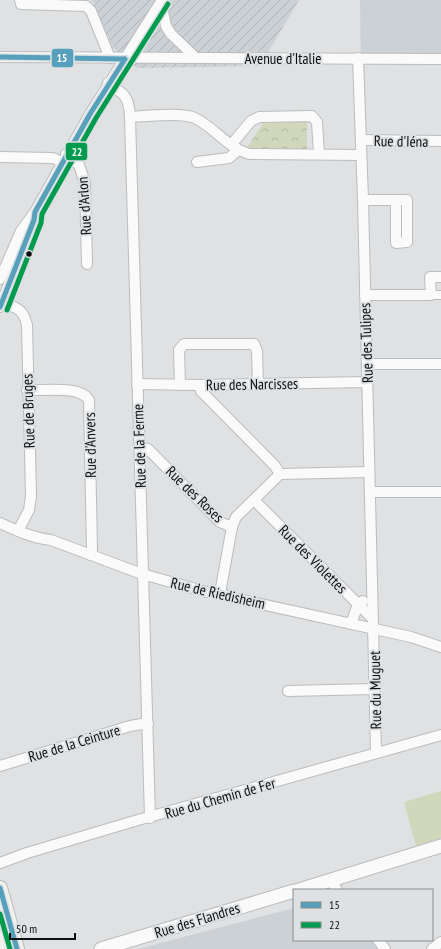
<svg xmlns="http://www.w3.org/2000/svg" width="441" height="949" font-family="'PT Sans Narrow',sans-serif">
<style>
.built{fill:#ccd1d5}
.industrial{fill:url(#industrial-furrows)}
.green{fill:#d0d7bb}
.park{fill:url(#park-crowns)}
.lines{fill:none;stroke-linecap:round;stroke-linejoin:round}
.pedestrian-casing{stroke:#bbbcbd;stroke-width:10}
.minor-casing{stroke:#bbbcbd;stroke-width:12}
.tertiary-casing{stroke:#bbbcbd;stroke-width:15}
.secondary-casing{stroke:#bbbcbd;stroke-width:16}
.pedestrian{stroke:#fafafb;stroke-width:8}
.minor{stroke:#fafafb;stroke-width:10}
.tertiary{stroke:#fafafb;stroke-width:13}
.secondary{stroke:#f1f2ed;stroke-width:14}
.bus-1-casing{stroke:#dee1e3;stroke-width:8}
.bus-2-casing{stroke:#dee1e3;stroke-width:8}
.bus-1{stroke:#56a0bc;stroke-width:5}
.bus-2{stroke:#009b4e;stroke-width:5}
.bus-dot{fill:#0d0e0f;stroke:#dee1e3;stroke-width:1.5}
.labels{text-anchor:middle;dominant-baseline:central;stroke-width:4;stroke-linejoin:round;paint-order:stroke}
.street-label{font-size:15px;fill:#0d0e0f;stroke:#dee1e3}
.line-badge{stroke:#dee1e3;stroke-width:1.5}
.badge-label{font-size:11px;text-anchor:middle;font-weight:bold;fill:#fff}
</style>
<defs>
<pattern id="industrial-furrows" width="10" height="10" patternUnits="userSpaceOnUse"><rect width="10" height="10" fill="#ccd1d5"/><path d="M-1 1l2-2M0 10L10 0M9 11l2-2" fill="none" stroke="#aeb2b6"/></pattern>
<pattern id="park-crowns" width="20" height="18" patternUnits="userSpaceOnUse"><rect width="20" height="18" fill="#d0d7bb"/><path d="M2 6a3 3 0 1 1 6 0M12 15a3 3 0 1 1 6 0" fill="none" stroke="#b1b7a0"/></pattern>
</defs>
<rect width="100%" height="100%" fill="#dfe1e2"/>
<g class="built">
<path d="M360,0H441V65L361,64Z"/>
<path d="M294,908V940H377L384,949H138Z"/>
</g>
<path class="industrial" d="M92,0H299L260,66L137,68L113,48Z"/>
<path class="green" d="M441,791V838L416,846L404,802Z"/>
<path class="park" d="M307,122V149L247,148L263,123Z"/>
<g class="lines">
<g class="pedestrian-casing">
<path id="pedestrian" d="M431,295H441"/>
</g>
<g class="minor-casing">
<g id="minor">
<path d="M20,0L21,4L86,6L91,11L110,58"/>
<path d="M161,2L166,26L171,34L195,57"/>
<path d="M0,57L441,59"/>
<path d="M358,58L363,200L376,752"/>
<path d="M108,83C125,94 129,97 130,117L150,818"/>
<path d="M130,117C145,116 183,112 195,118C215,128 228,148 249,154L361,155"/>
<path d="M361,140L441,141"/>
<path d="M231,145L251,121L259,117L312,116L317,122L319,154"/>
<path d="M66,154L79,165L85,183L87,264"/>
<path d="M0,157L53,158L62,162"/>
<path d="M197,162L229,158L237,151"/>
<path d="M363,200H396V243L407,242V200H396"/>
<path d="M0,279L21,231L35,212L90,114L162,0"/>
<path d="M365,295H431L430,277H441"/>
<path d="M2,302C17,308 23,309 27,325L31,496L29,510L18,531"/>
<path d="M0,307L33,222"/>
<path d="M367,364H441"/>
<path d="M137,384L199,385L368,382"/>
<path d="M180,385L179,350L184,344H254L257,351L258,384"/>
<path d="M199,385L201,391L275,466L280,474"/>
<path d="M27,390C44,391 80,385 89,400L92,550L91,555"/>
<path d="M139,447L148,449L220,522L232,527"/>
<path d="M370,492H441"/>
<path d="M254,500L372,618"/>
<path d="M0,523C17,531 33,538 51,540L142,574L207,592L220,593L229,597L411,637L441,647"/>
<path d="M220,593L232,527L236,517L280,474L369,472"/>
<path d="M351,624L358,604L363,601"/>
<path d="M288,691L375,689"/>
<path d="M0,766L130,726L148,723"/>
<path d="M0,863L27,853L138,820L441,735"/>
<path d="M331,880L337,890"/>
<path d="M378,940L385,949"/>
<path d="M432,949L441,942"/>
</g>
</g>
<g class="tertiary-casing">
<g id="tertiary">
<path d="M299,890L441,846"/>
<path d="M101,949L294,891"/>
</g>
</g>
<g class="secondary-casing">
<g id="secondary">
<path d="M0,888L17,949"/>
<path d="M0,928L6,949"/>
</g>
</g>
<use href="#pedestrian" class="pedestrian"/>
<use href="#minor" class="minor"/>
<use href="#tertiary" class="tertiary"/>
<use href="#secondary" class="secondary"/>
<g class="bus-1-casing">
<g id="bus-1">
<path d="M0,57L125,59"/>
<path d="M0,307L34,220L35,212L90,114L125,59"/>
<path d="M0,888L17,949"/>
</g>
</g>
<g class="bus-2-casing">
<g id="bus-2">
<path d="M7,310L41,223L42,214L96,118L168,4"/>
<path d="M0,914L10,949"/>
</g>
</g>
<use href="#bus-1" class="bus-1"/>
<use href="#bus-2" class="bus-2"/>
</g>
<circle class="bus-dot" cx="29" cy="254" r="3.5"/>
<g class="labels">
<g class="street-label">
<text x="283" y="58">Avenue d'Italie</text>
<text transform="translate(401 141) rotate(1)">Rue d'Iéna</text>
<text transform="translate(84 206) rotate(-94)">Rue d'Arlon</text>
<text transform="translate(366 343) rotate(-92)">Rue des Tulipes</text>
<text transform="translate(252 384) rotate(-1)">Rue des Narcisses</text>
<text transform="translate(28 411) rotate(-92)">Rue de Bruges</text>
<text transform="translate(90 445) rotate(-91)">Rue d'Anvers</text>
<text transform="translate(139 446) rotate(-92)">Rue de la Ferme</text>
<text transform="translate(195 494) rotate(44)">Rue des Roses</text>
<text transform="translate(313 559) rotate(45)">Rue des Violettes</text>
<text transform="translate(218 593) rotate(13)">Rue de Riedisheim</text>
<text transform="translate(375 690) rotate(-91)">Rue du Muguet</text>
<text transform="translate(74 743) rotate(-17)">Rue de la Ceinture</text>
<text transform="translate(220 798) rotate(-16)">Rue du Chemin de Fer</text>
<text transform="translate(197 920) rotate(-17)">Rue des Flandres</text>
</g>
</g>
<g class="line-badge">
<rect x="51" y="48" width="23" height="20" rx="4" fill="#56a0bc"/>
<rect x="65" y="142" width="23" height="19" rx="4" fill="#009b4e"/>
</g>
<g class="badge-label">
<text x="62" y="62">15</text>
<text x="77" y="156">22</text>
</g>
<rect x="293" y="889" width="140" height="52" fill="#dee1e3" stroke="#8a8d8e"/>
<rect x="301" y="902" width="20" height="6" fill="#56a0bc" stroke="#8a8d8e"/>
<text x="329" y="909" font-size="12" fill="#0d0e0f">15</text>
<rect x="301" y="922" width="20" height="6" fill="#009b4e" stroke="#8a8d8e"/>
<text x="329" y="929" font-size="12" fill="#0d0e0f">22</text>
<path d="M10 933v6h65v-6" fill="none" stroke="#0d0e0f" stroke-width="2"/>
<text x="16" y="933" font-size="12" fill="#0d0e0f" stroke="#dee1e3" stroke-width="3" paint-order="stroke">50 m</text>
</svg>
